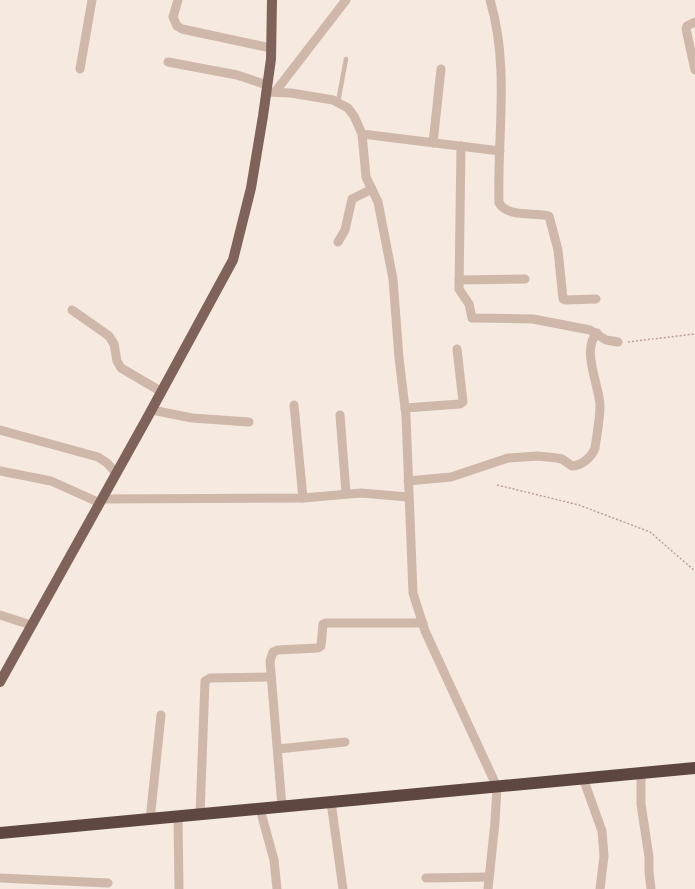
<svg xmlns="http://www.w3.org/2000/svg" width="695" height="889" font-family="'Golos Text',sans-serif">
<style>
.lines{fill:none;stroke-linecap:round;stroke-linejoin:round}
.path{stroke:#bba194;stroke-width:1.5;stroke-dasharray:2 2;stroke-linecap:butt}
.lane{stroke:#cfb7aa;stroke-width:4.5}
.street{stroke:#cfb7aa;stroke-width:9}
.primary{stroke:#7f635a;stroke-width:10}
.highway{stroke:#5d4740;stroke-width:12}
</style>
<rect width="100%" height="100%" fill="#f5e9e0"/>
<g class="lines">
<g class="path">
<path d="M628,342L694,334"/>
<path d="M497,485L579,505L650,532L695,571"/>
</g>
<path class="lane" d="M338,102L346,59"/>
<g class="street">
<path d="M178,0L173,17L177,26L182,29L271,48"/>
<path d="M490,0C510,67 497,134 499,203C508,218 535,212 549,216L558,250L563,299L566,300L596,299"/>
<path d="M695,22L687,26L686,29L695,70"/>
<path d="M168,62L237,75L267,85"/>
<path d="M80,69L92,0"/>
<path d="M266,92L291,93L333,100L348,108L354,116L362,134L366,177L378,202L393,279L399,358L406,416L413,593L425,631L497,787L495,822L488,889"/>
<path d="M275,92L346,0"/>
<path d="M362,134L500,151"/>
<path d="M433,143L441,69"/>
<path d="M461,146L459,289L469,304L472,318L533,319L590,330L606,340L618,342"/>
<path d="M338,242L345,230L352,199L372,189"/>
<path d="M459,280L525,279"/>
<path d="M72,310L109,336L114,344L117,361L121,368L162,392"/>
<path d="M294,405L303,498"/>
<path d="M405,408L460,404L463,402L457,349"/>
<path d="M152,410L192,418L249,422"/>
<path d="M340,415L346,493"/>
<path d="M0,430L98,457L107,463L116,473"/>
<path d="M0,471L51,481L100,503"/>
<path d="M408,481L451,477L508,458L538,456L557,458L562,459L572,466C581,466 592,457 595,448C597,434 600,419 600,405C599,385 581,349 597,333"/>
<path d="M102,499L303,498L361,493L408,497"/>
<path d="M0,615L31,625"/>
<path d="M278,749L345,742"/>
<path d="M641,773V804L649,857V872L651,889"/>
<path d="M583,778L602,831L604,856L600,889"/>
<path d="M331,802L343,889"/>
<path d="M282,807L270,661L273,652L278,650L318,648L321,646L323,624L326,623H423"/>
<path d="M260,809L274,860L277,889"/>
<path d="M200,815L205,681L210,678L271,677"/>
<path d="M178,818L179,889"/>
<path d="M150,820L161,715"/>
<path d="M0,878L108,883"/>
<path d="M426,878L489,877"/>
</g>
<path class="primary" d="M0,682L146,420L233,260L251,188L263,116L271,59L272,0"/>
<path class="highway" d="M0,833L695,768"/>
</g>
</svg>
